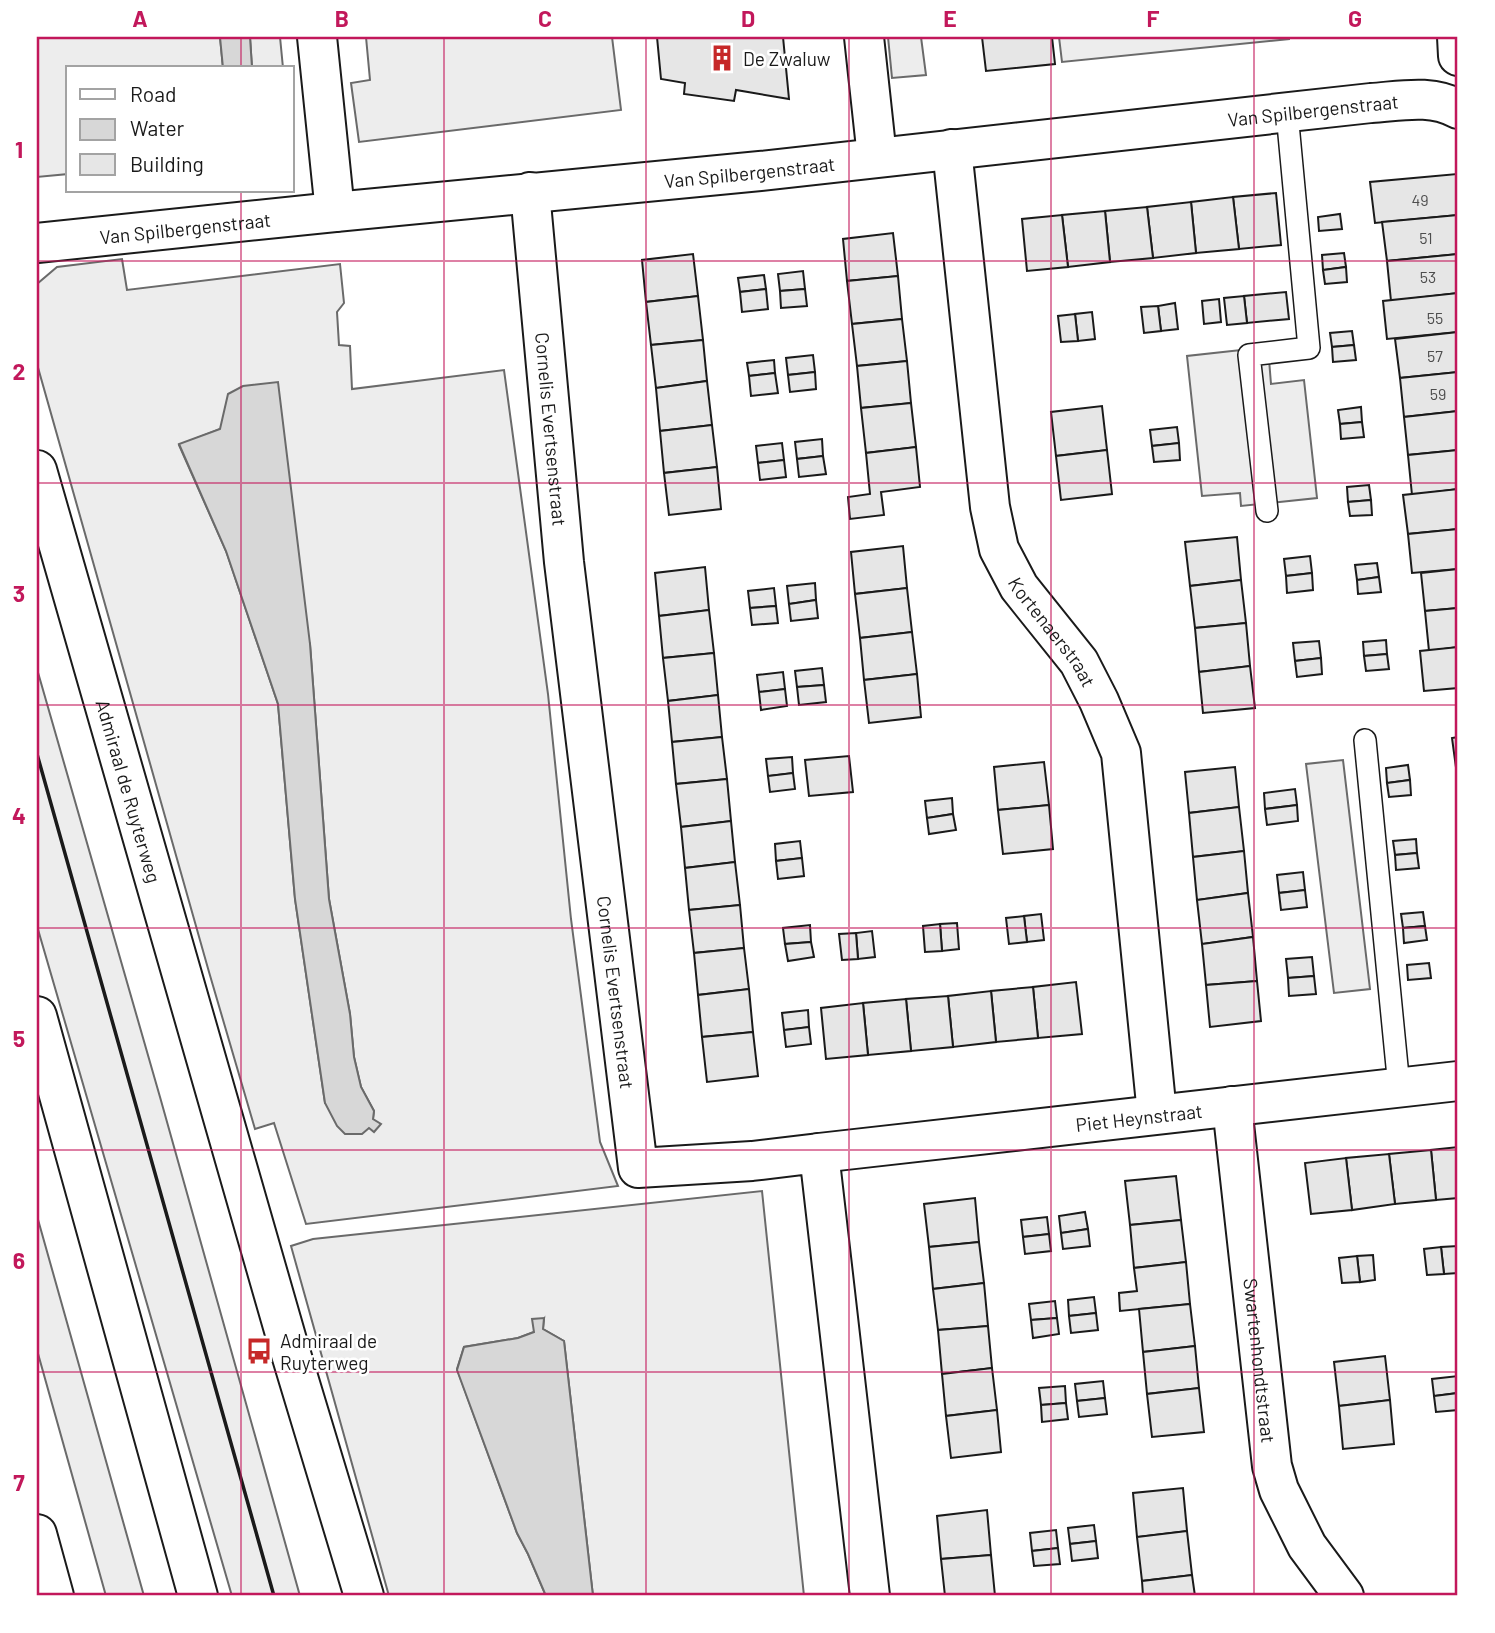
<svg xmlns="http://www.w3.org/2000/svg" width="1495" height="1633" font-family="Barlow,sans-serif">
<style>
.built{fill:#ededed;stroke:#6a6a6a;stroke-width:2;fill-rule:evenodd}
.water{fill:#d7d7d7;stroke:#6a6a6a;stroke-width:2}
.building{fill:#e6e6e6;stroke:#1a1a1a;stroke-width:2}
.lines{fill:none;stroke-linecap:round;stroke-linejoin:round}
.service-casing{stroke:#1a1a1a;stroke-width:24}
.minor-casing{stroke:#1a1a1a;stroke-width:42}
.tertiary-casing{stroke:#1a1a1a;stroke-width:42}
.motorway-casing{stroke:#1a1a1a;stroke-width:42}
.service{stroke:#fff;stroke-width:21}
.minor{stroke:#fff;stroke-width:38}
.tertiary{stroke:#fff;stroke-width:38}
.motorway{stroke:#fff;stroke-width:38}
.wall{stroke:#1a1a1a;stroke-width:3.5}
.grid{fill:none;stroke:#c2185b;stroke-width:2;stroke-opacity:0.55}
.labels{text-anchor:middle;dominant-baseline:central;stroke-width:5;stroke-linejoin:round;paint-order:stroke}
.number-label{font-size:16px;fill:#4d4d4d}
.poi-label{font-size:19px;fill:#1a1a1a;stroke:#fff;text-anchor:start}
.street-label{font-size:19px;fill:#1a1a1a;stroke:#fff}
.neatline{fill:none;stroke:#c2185b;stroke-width:2.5}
.grid-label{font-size:23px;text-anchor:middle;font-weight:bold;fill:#c2185b}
</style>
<rect width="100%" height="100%" fill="#fff"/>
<g class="built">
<path d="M37,37H220L223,68H68V174L37,177Z"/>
<path d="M250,37H280L283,68H252Z"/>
<path d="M366,37H612L621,110L359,142L351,83L370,80Z"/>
<path d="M888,37H921L926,75L892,78Z"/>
<path d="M1059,37H1289V39L1062,62Z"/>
<path d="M122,259L127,290L340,264L344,303L337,312L339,345L350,346L352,389L504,370L548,694L571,919L600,1142L618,1186L306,1224L274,1123L255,1129L209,972L37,364V284L57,267ZM220,429L310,644L329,899L350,1014L354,1057L361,1087L374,1111L373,1119L325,1103L295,899L278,704L226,551L179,445Z"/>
<path d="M1268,347L1271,384L1304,380L1317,498L1241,506L1240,493L1202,496L1187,356Z"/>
<path d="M37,669L160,1097L300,1596H232L37,926Z"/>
<path d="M1343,760L1370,989L1334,993L1306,764Z"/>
<path d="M762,1191L804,1596H593L564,1341L543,1329L544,1319L534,1332L518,1338L464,1347L457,1369L517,1533L528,1554L546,1596H389L291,1246L313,1239Z"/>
<path d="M37,1216L144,1596H106L37,1350Z"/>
</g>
<g class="water">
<path d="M220,37H250L252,68H223Z"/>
<path d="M278,382L310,644L329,899L350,1014L354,1057L361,1087L374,1111L373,1119L381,1124L374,1132L369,1128L362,1134H345L337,1126L325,1103L295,899L278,704L226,551L179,444L220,429L228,394L243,386Z"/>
<path d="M544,1318L543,1329L564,1341L593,1596H546L528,1554L517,1533L457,1370L464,1347L518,1338L534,1332L532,1319Z"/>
</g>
<g class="building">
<path d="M657,37H783L789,99L736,90L734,101L684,94L685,83L661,79Z"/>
<path d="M982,37H1052L1055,64L986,71Z"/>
<path d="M1457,174L1458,215L1375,223L1370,182Z"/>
<path d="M1276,193L1281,245L1239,249L1233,197Z"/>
<path d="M1233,197L1239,249L1196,253L1191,202Z"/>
<path d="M1191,202L1196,253L1153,258L1147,207Z"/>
<path d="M1147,207L1153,258L1110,262L1105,211Z"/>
<path d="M1105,211L1110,262L1068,267L1062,215Z"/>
<path d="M1340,214L1342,229L1319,231L1318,217Z"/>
<path d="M1062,215L1068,267L1027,271L1022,219Z"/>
<path d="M1458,215V254L1387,261L1382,222Z"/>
<path d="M893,233L898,276L847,281L843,239Z"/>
<path d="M1344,253L1346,267L1323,270L1322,255Z"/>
<path d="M693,254L698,296L646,302L642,260Z"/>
<path d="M1458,254V293L1391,301L1387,261Z"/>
<path d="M1346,267L1347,282L1325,284L1323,270Z"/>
<path d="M803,271L805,289L780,291L778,274Z"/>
<path d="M764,275L766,289L740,292L738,278Z"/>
<path d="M898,276L902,319L852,324L847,281Z"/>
<path d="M766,289L768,309L742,312L740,292Z"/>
<path d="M805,289L807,306L781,308L780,291Z"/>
<path d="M1286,292L1289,319L1247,323L1244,296Z"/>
<path d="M1458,293V332L1387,339L1383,301Z"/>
<path d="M698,296L703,340L651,345L646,302Z"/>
<path d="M1244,296L1247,323L1227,325L1224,298Z"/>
<path d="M1219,299L1221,322L1204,324L1202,301Z"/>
<path d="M1175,303L1178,329L1161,331L1158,306Z"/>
<path d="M1158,306L1161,331L1144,333L1141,307Z"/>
<path d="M1092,312L1095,339L1078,341L1075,314Z"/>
<path d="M1075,314L1078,341L1061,342L1058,316Z"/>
<path d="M902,319L907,361L857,366L852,324Z"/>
<path d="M1352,331L1354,345L1332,347L1330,333Z"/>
<path d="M1458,332V372L1400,378L1395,339Z"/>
<path d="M703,340L707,381L656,388L651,345Z"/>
<path d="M1354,345L1356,360L1333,362L1332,347Z"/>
<path d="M813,355L815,372L788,375L786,358Z"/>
<path d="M774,360L775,373L749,376L747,363Z"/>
<path d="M907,361L911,403L861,408L857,366Z"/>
<path d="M815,372L816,389L790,392L788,375Z"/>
<path d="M1458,372V411L1404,417L1400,378Z"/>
<path d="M775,373L778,393L751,396L749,376Z"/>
<path d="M707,381L712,425L660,431L656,388Z"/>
<path d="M911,403L916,447L866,453L861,408Z"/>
<path d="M1102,406L1107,450L1056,456L1051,412Z"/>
<path d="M1361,407L1362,422L1340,424L1338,410Z"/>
<path d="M1458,411V450L1408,455L1404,417Z"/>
<path d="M1362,422L1364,437L1341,439L1340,424Z"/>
<path d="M712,425L717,467L664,473L660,431Z"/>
<path d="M1177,427L1179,443L1152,446L1150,430Z"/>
<path d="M822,439L823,456L797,459L795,442Z"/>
<path d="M782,443L784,460L758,463L756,446Z"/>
<path d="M1179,443L1180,460L1154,462L1152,446Z"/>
<path d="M916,447L920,487L881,492L884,515L850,519L848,497L870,494L866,453Z"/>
<path d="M1107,450L1112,494L1061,500L1056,456Z"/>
<path d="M1458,450V489L1412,495L1408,455Z"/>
<path d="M823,456L826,474L799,477L797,459Z"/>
<path d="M784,460L786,477L760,480L758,463Z"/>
<path d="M717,467L721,509L669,515L664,473Z"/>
<path d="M1369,485L1371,500L1348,502L1347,487Z"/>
<path d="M1458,489V529L1408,534L1403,495Z"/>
<path d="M1371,500L1372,515L1350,516L1348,502Z"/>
<path d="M1458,529V569L1412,573L1408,534Z"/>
<path d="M1237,537L1241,580L1190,586L1185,542Z"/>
<path d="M903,546L907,588L855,594L851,552Z"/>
<path d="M1310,556L1312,573L1286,576L1284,559Z"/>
<path d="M1377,563L1379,577L1357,580L1355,565Z"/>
<path d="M705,567L709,610L659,616L655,573Z"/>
<path d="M1458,569V608L1425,611L1421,573Z"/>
<path d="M1312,573L1313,590L1287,593L1286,576Z"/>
<path d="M1379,577L1381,592L1358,594L1357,580Z"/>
<path d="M1241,580L1246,623L1195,628L1190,586Z"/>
<path d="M815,583L816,600L789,604L787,586Z"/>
<path d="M774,588L776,606L750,608L748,591Z"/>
<path d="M907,588L912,632L860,638L855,594Z"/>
<path d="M816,600L818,618L791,621L789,604Z"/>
<path d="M776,606L778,623L752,625L750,608Z"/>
<path d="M1458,608V647L1429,651L1425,611Z"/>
<path d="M709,610L714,653L663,658L659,616Z"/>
<path d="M1246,623L1250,666L1199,672L1195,628Z"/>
<path d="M912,632L917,674L864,680L860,638Z"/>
<path d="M1386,640L1387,654L1364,656L1363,642Z"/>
<path d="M1319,641L1321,658L1295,661L1293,643Z"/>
<path d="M1458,647V688L1424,691L1420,651Z"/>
<path d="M714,653L718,695L668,701L663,658Z"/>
<path d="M1387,654L1389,669L1366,671L1364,656Z"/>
<path d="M1321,658L1322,674L1297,677L1295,661Z"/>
<path d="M1250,666L1255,708L1203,713L1199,672Z"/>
<path d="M822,668L824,685L797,687L795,671Z"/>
<path d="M783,672L785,689L759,692L757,675Z"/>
<path d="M917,674L921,717L869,723L864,680Z"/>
<path d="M824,685L826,702L799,705L797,687Z"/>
<path d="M785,689L787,706L761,710L759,692Z"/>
<path d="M718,695L722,737L672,742L668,701Z"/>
<path d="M722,737L727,779L676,784L672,742Z"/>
<path d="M1458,737V775H1457L1452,738Z"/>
<path d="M849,756L853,792L809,796L805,760Z"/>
<path d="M792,757L793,773L768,776L766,759Z"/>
<path d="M1044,762L1049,805L998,810L994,767Z"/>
<path d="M1408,765L1410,780L1387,783L1386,768Z"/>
<path d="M1235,767L1239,807L1189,813L1185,772Z"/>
<path d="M793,773L795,789L770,792L768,776Z"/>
<path d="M727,779L731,821L681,827L676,784Z"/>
<path d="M1410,780L1411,795L1389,797L1387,783Z"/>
<path d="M1295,789L1297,805L1265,809L1264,793Z"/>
<path d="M952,798L953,814L927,818L925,801Z"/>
<path d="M1049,805L1053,849L1003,854L998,810Z"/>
<path d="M1297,805L1298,821L1267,825L1265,809Z"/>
<path d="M1239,807L1244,851L1193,857L1189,813Z"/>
<path d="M953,814L956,830L929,834L927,818Z"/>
<path d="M731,821L735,862L685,868L681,827Z"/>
<path d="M1416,839L1417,853L1395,855L1393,841Z"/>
<path d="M800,841L802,858L776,861L775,844Z"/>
<path d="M1244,851L1248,893L1197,900L1193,857Z"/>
<path d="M1417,853L1419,868L1396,870L1395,855Z"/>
<path d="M802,858L804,876L778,879L776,861Z"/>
<path d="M735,862L740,905L689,910L685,868Z"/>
<path d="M1303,872L1305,890L1279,893L1277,875Z"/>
<path d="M1305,890L1307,907L1281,910L1279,893Z"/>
<path d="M1248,893L1253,937L1202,944L1197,900Z"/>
<path d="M740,905L744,948L694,953L689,910Z"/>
<path d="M1423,912L1425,926L1403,928L1401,914Z"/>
<path d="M1041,914L1044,940L1027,942L1024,916Z"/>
<path d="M1024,916L1027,942L1009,944L1006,918Z"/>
<path d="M957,923L959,949L942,951L940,924Z"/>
<path d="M940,924L942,951L925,952L923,926Z"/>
<path d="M810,925L811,942L785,944L783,928Z"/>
<path d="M1425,926L1427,940L1404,943L1403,928Z"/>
<path d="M872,931L875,957L858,959L856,933Z"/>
<path d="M856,933L858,959L842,960L839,934Z"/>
<path d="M1253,937L1257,981L1206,985L1202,944Z"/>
<path d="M811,942L814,957L788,961L785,944Z"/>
<path d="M744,948L749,989L698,995L694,953Z"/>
<path d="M1312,957L1314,976L1288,978L1286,959Z"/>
<path d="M1429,963L1431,978L1408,980L1407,965Z"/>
<path d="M1314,976L1316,994L1289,996L1288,978Z"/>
<path d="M1257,981L1261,1021L1210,1027L1206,985Z"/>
<path d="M1076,982L1082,1034L1038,1038L1033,987Z"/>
<path d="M1033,987L1038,1038L996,1042L991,991Z"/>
<path d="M749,989L753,1032L702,1037L698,995Z"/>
<path d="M991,991L996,1042L953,1047L948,996Z"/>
<path d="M948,996L953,1047L911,1051L906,999Z"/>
<path d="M906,999L911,1051L868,1055L863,1003Z"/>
<path d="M863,1003L868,1055L826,1059L821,1008Z"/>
<path d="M808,1010L809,1027L784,1030L782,1013Z"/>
<path d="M809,1027L811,1044L786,1047L784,1030Z"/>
<path d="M753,1032L758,1076L707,1082L702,1037Z"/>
<path d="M1458,1147V1198L1436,1200L1431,1150Z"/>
<path d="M1431,1150L1436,1200L1395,1204L1389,1154Z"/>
<path d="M1389,1154L1395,1204L1352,1210L1346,1158Z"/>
<path d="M1346,1158L1352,1210L1311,1214L1305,1163Z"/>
<path d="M1176,1176L1181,1220L1130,1225L1125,1181Z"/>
<path d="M975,1198L979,1242L929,1247L924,1204Z"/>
<path d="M1085,1212L1088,1229L1061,1233L1059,1216Z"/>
<path d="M1047,1217L1049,1234L1023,1237L1021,1220Z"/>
<path d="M1181,1220L1186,1262L1134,1268L1130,1225Z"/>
<path d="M1088,1229L1090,1246L1063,1249L1061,1233Z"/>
<path d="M1049,1234L1051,1251L1025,1254L1023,1237Z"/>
<path d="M979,1242L984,1283L933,1289L929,1247Z"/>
<path d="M1458,1246V1273L1444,1274L1441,1247Z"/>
<path d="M1441,1247L1444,1274L1427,1275L1424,1249Z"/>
<path d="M1373,1255L1375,1280L1360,1282L1357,1256Z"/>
<path d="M1357,1256L1360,1282L1342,1283L1339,1258Z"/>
<path d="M1186,1262L1190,1304L1120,1311L1119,1293L1137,1291L1134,1268Z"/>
<path d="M984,1283L988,1326L938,1330L933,1289Z"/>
<path d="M1094,1297L1096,1313L1069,1316L1068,1300Z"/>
<path d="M1055,1301L1057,1318L1031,1320L1029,1304Z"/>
<path d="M1190,1304L1195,1346L1143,1352L1139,1309Z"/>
<path d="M1096,1313L1098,1330L1071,1333L1069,1316Z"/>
<path d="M1057,1318L1059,1334L1033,1338L1031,1320Z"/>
<path d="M988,1326L992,1368L942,1374L938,1330Z"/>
<path d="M1195,1346L1199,1388L1147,1394L1143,1352Z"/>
<path d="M1385,1356L1390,1400L1339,1406L1334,1362Z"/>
<path d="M992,1368L997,1410L946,1416L942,1374Z"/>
<path d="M1458,1376V1393L1434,1396L1432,1379Z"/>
<path d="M1103,1381L1105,1398L1077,1401L1075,1384Z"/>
<path d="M1065,1386L1066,1403L1041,1405L1039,1388Z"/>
<path d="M1199,1388L1204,1432L1152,1437L1147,1394Z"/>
<path d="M1458,1393V1410L1436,1412L1434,1396Z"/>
<path d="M1105,1398L1107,1414L1079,1417L1077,1401Z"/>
<path d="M1390,1400L1394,1444L1343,1449L1339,1406Z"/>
<path d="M1066,1403L1068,1419L1042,1422L1041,1405Z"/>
<path d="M997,1410L1001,1452L951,1458L946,1416Z"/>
<path d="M1183,1488L1187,1531L1137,1537L1133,1493Z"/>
<path d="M987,1510L991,1555L941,1559L937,1516Z"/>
<path d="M1094,1525L1096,1541L1070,1544L1068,1528Z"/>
<path d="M1056,1530L1058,1548L1032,1551L1030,1533Z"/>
<path d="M1187,1531L1192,1575L1142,1581L1137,1537Z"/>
<path d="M1096,1541L1098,1558L1072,1561L1070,1544Z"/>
<path d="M1058,1548L1060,1564L1034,1566L1032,1551Z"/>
<path d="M991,1555L995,1596H945L941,1559Z"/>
<path d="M1192,1575L1195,1596H1143L1142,1581Z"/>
</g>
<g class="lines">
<g class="service-casing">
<g id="service">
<path d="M1267,511L1249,355L1309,348L1287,113"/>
<path d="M1365,740L1399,1087"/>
</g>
</g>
<g class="minor-casing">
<g id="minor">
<path d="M317,37L335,212"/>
<path d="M864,37L877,157"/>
<path d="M1457,37L1458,56"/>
<path id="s1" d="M952,149L990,507L999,549L1019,587L1079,662L1099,701L1121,753L1157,1114"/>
<path id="s2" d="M530,192L564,562L638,1168L752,1161L819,1153L870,1596"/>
<path id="s3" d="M1232,1106L1272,1466L1279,1490L1307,1546L1344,1596"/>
<path id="s4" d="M819,1153L1458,1081"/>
</g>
</g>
<g class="tertiary-casing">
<g id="tertiary">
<path id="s5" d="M37,243L335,212L760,171L1371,103C1401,101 1431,94 1458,109"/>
<path id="s6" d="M37,470L288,1344L364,1596"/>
</g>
</g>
<g class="motorway-casing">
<g id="motorway">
<path d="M37,1016L198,1596"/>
<path d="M37,1534L54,1596"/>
</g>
</g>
<use href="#service" class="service"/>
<use href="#minor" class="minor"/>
<use href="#tertiary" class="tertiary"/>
<use href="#motorway" class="motorway"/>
<path class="wall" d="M37,754L274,1596"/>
</g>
<path class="grid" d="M241,37V68M444,37V1596M646,37V1596M849,37V1596M1051,37V1596M1254,37V1596M241,191V1596M37,261H1458M37,483H1458M37,705H1458M37,928H1458M37,1150H1458M37,1372H1458"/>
<defs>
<g id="building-bare" transform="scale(2.1)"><path d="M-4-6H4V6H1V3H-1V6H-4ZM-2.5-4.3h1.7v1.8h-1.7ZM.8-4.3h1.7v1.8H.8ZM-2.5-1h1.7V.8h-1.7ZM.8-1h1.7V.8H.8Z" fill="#c62828" stroke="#fff" stroke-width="2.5" paint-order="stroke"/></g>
<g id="bus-bare" transform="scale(2.1)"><path d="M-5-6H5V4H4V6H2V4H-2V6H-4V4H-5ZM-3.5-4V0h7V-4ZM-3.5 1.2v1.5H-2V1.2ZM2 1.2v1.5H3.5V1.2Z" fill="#c62828" stroke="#fff" stroke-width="2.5" paint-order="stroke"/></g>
</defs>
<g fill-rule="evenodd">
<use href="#building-bare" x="722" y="58"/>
<use href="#bus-bare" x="259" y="1351"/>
</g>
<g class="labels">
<g class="number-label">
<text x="1420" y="199">49</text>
<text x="1426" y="237">51</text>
<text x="1428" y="276">53</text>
<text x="1435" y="317">55</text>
<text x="1435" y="355">57</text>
<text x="1438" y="393">59</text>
</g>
<g class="poi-label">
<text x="743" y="58">De Zwaluw</text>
<text x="280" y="1340">Admiraal de<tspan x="280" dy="22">Ruyterweg</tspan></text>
</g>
<g class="street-label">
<text stroke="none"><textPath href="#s5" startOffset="1283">Van Spilbergenstraat</textPath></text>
<text stroke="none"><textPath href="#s5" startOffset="716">Van Spilbergenstraat</textPath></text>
<text stroke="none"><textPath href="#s5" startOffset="149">Van Spilbergenstraat</textPath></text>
<text stroke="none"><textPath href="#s2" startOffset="238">Cornelis Evertsenstraat</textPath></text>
<text stroke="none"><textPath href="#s1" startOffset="502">Kortenaerstraat</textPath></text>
<text stroke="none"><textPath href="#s6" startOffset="334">Admiraal de Ruyterweg</textPath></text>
<text stroke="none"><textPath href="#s2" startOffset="805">Cornelis Evertsenstraat</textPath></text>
<text stroke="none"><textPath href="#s4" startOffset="322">Piet Heynstraat</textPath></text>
<text stroke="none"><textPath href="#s3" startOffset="256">Swartenhondtstraat</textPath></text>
</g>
</g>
<rect width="1495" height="1633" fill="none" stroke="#ffffff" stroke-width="77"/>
<rect x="66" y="66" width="228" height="126" fill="#ffffff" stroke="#a3a3a3" stroke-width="2"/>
<rect x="80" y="89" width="35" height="10" fill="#ffffff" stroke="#a3a3a3" stroke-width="2"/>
<text x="130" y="102" font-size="21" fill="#1a1a1a">Road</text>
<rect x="80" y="119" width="35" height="21" fill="#d7d7d7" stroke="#a3a3a3" stroke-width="2"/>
<text x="130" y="136" font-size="21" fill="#1a1a1a">Water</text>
<rect x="80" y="154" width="35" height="21" fill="#e6e6e6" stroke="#a3a3a3" stroke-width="2"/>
<text x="130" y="172" font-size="21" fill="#1a1a1a">Building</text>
<rect x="38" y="38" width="1418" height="1556" class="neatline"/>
<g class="grid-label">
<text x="140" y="27">A</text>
<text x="342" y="27">B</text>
<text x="545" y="27">C</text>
<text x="748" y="27">D</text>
<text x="950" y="27">E</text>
<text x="1153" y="27">F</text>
<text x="1355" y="27">G</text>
<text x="19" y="158">1</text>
<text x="19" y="380">2</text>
<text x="19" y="602">3</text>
<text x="19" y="824">4</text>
<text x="19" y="1047">5</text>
<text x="19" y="1269">6</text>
<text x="19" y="1491">7</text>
</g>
</svg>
